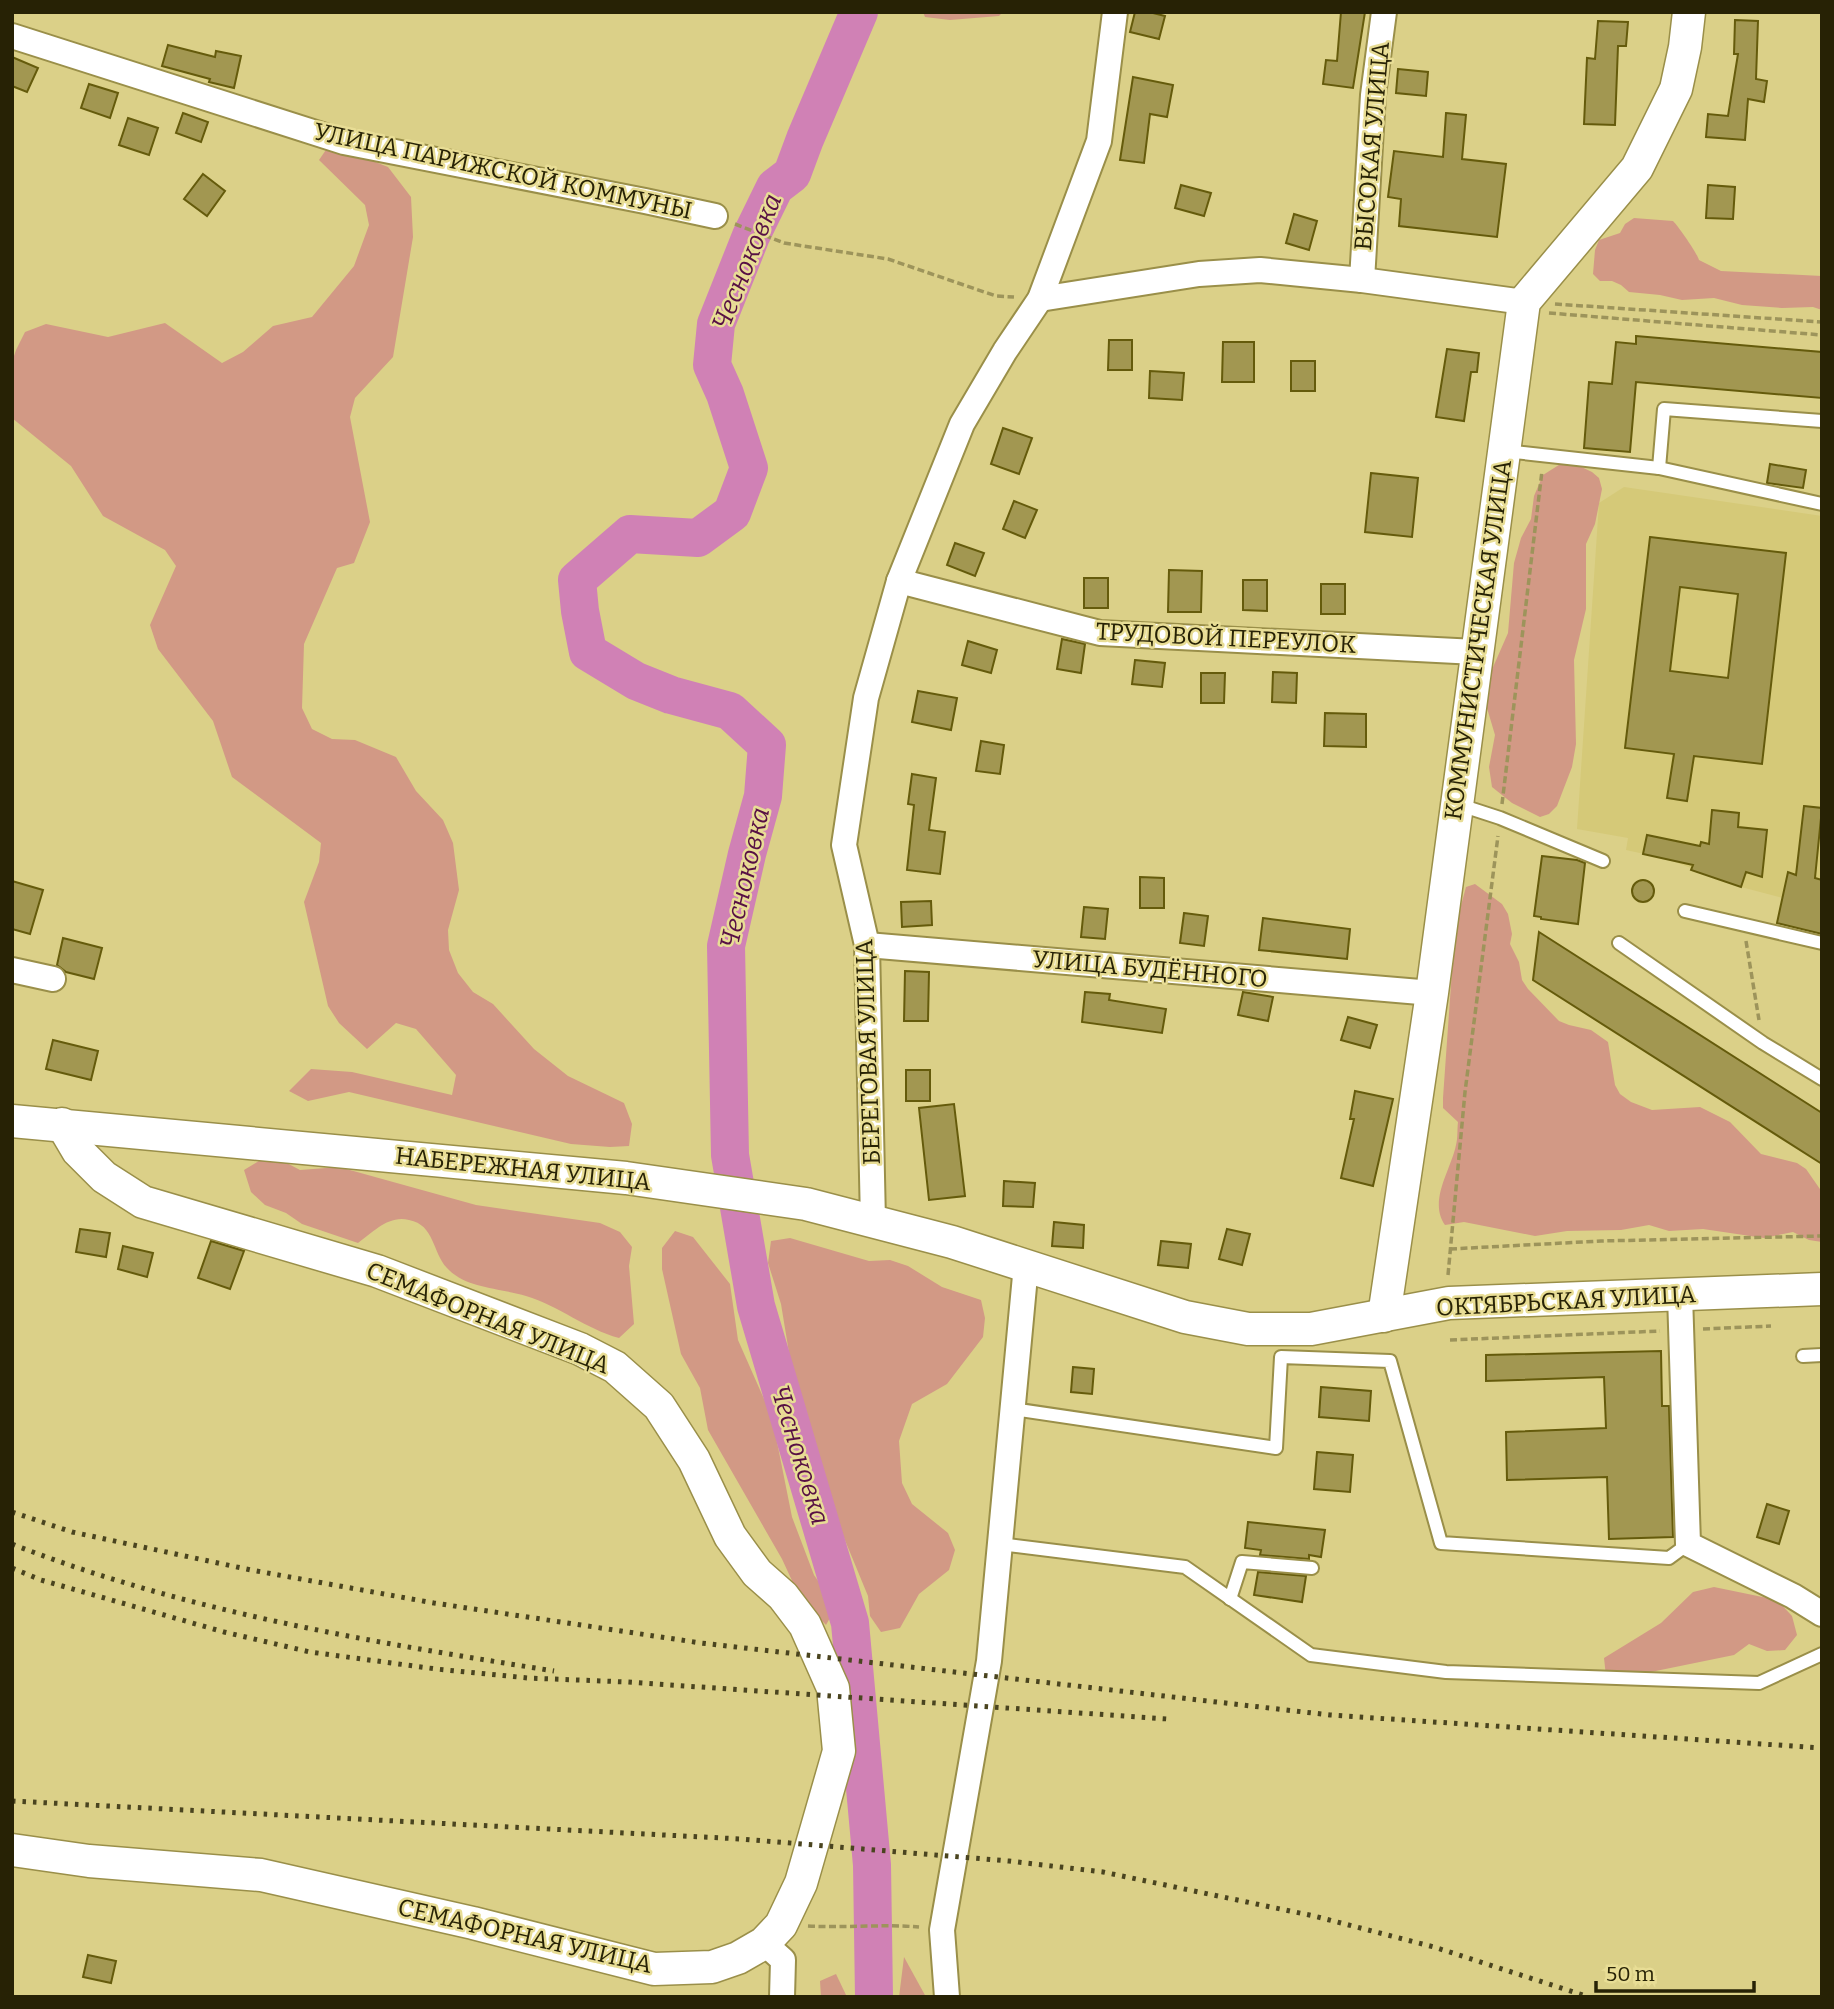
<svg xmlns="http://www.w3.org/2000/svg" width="1834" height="2009" font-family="Bitter,serif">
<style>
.built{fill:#d5c978}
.green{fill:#d29985}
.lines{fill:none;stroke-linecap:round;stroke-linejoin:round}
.river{stroke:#d081b5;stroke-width:38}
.building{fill:#a29751;stroke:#655b0c;stroke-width:2;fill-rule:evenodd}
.service-casing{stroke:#9a8f49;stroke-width:16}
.minor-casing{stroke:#9a8f49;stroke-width:28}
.tertiary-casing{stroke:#9a8f49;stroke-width:35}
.path{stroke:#9d945b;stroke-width:3.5;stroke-dasharray:7 3.5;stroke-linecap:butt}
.service{stroke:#fff;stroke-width:12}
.minor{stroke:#fff;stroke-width:24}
.tertiary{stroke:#fff;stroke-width:32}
.rail{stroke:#4a441f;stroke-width:5;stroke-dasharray:3.5 7;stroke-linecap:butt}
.labels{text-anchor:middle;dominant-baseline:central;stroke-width:5;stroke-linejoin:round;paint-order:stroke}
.street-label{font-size:24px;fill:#272205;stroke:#e8dd95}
.water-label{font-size:26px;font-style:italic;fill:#571044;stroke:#e8dd95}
</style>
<rect width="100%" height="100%" fill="#dbd088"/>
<path class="built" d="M1624,487L1822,516V880L1789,873L1783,898L1741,887L1667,859L1626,850L1628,838L1577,829L1599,503Z"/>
<g class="green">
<path d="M923,12H1003L999,16L950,20L925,17Z"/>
<path d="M330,144L388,167L411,197L413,237L393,357L355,398L350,417L370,522L354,563L337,568L304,644L302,708L312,729L332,739L355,740L396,757L416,791L443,820L453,843L459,890L448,930L449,950L458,973L473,992L493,1004L534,1049L568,1076L624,1103L632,1124L629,1146L610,1147L571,1144L349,1092L308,1101L289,1091L311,1069L352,1072L452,1095L456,1075L416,1029L396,1023L367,1049L339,1023L328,1006L304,902L319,862L321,843L232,777L213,721L158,649L150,625L176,566L165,550L103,516L71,466L12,418V362L16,350L25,332L46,324L108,337L165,323L222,363L243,352L273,326L312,317L354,266L369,225L365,205L319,160Z"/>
<path d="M1634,218L1673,221C1679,227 1697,253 1699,260L1721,271L1822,276V310L1813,307L1782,308L1742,305L1714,298L1682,300L1660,295L1629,292L1621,285L1612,281H1600L1593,274L1595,250L1599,240L1620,233L1625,224Z"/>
<path d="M1562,463H1573L1592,472L1599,478L1602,489L1595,524L1586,544V609L1574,660L1576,744L1572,767L1557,806L1549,814L1540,817L1512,803L1492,787L1489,767L1495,735L1484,698L1490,674L1508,633L1514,563L1521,538L1531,519L1534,496L1543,475Z"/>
<path d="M1475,884L1502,904L1508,914L1512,934L1510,944L1519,962L1522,980L1528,989L1559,1021L1569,1025L1591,1030L1608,1042L1615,1085L1620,1094L1631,1102L1652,1110L1700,1107L1730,1122L1761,1154L1797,1163L1806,1169L1822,1192V1242L1809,1240L1793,1232L1764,1238L1703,1229L1669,1231L1649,1225L1621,1230L1567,1231L1535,1236L1464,1222L1445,1225C1428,1201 1451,1170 1456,1145C1458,1138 1457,1130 1458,1122L1443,1108V1098L1455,928L1466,887Z"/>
<path d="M262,1159L283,1161L300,1170L339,1167L476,1205L600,1223L620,1232L632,1247L629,1266L634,1324L619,1338C586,1329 559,1306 526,1296C501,1288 466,1289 447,1268C432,1252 435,1225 409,1220C388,1215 374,1232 358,1243L302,1224L286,1213L265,1205L251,1192L244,1170Z"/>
<path d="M675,1231L693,1237L730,1284L738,1340L772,1417L792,1517L814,1575L836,1607L826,1625L800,1598L782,1559L708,1430L700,1388L681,1354L662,1269V1248Z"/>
<path d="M790,1238L869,1261L890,1260L908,1266L942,1287L981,1300L985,1318L983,1337L947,1384L912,1404L899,1441L902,1483L912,1504L948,1533L955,1550L949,1570L919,1594L900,1628L881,1632L870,1616L868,1596L814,1465L808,1425L795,1389L781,1304L768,1263L771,1241Z"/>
<path d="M1714,1587L1777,1600L1792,1616L1797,1635L1785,1650L1767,1651L1749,1644L1734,1655L1641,1674L1606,1676L1604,1658L1661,1623L1693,1592Z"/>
<path d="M904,1957L926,1997H899Z"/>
<path d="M836,1974L847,1997H821L820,1981Z"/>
</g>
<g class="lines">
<path class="river" d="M859,12L805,139L792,174L775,187L751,236L716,324L712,365L725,394L749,468L732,513L698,538L630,534L577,580L580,611L588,652L636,681L671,695L730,711L767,745L763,796L747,854L726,946L730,1155L756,1306L850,1623L872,1865L874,1997"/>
</g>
<g class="building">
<path d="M1135,12H1149L1165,16L1159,39L1130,32Z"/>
<path d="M1341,12H1365L1353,88L1323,84L1326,60L1337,61Z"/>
<path d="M1735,20L1758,21L1756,79L1767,81L1764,102L1748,99L1745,140L1706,137L1708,114L1728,116L1738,54H1734Z"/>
<path d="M1598,21L1628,22L1626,46H1618L1615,125L1584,124L1587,58L1595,59Z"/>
<path d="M168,45L215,57L216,51L241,56L234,88L209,82L210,79L162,66Z"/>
<path d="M12,57L38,68L27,92L12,86Z"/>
<path d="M1398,69L1428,72L1426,96L1396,93Z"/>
<path d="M1133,77L1173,85L1167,117L1150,114L1144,163L1120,160Z"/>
<path d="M89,84L118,93L110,118L81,108Z"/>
<path d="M183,113L208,122L201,142L176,133Z"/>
<path d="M1446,113L1466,115L1462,159L1506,164L1497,237L1399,226L1401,199L1388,197L1394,151L1443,157Z"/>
<path d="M128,118L158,128L149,155L119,145Z"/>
<path d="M203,174L225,191L207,216L184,199Z"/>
<path d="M1181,185L1211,193L1204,216L1175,208Z"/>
<path d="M1708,185L1735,187L1733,219L1706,218Z"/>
<path d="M1294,214L1317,221L1309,250L1286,243Z"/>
<path d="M1636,336L1822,352V398L1636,382L1630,452L1584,448L1589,382L1612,384L1616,342L1636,344Z"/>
<path d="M1109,340H1132V370H1108Z"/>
<path d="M1223,342H1254V382H1222Z"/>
<path d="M1447,349L1479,353L1477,372H1471L1464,421L1436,417Z"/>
<rect x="1291" y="361" width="24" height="30"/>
<path d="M1150,371L1184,373L1182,400L1149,398Z"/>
<path d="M1003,428L1032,438L1019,474L991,464Z"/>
<path d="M1770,464L1806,470L1803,488L1767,483Z"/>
<path d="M1371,473L1418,478L1412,537L1365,532Z"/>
<path d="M1014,501L1037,510L1025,538L1003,529Z"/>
<path d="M1650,537L1786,553L1762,764L1694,756L1687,801L1667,798L1674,754L1625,748ZM1680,587L1738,594L1728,678L1670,671Z"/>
<path d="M955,543L984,553L975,576L947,565Z"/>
<path d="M1169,570L1202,571L1201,612H1168Z"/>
<rect x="1084" y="578" width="24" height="30"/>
<path d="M1243,580H1267V611L1243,610Z"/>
<rect x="1321" y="584" width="24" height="30"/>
<path d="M1062,639L1085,644L1081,673L1057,669Z"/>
<path d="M968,641L997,650L991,673L962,665Z"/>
<path d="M1135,660L1165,663L1162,687L1132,684Z"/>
<path d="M1273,672L1297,673L1296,703L1272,702Z"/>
<path d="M1201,673H1225L1224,703H1201Z"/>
<path d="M918,691L957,698L951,730L912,722Z"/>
<path d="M1325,713L1366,714V747L1324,746Z"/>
<path d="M981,741L1004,745L1000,774L976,771Z"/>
<path d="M912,774L936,778L929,830L945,832L940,874L907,870L914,805L908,804Z"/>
<path d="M1804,806L1822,808L1815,878L1822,880V934L1777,923L1788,872L1796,875Z"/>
<path d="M1712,810L1739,813L1738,827L1767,830L1762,877L1746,872L1741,887L1691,870L1693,865L1643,854L1647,835L1700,846L1701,842L1709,844Z"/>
<path d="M1542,856L1577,860L1585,863L1578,924L1541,919V917L1534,916Z"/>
<path d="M1140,877L1164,878V908H1140Z"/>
<circle cx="1643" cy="891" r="11"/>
<path d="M12,881L43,890L30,934L12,929Z"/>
<path d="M931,901L932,925L902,927L901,902Z"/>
<path d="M1084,907L1108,909L1105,939L1081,937Z"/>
<path d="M1184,913L1208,916L1204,946L1180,943Z"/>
<path d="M1263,918L1350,929L1347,959L1259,950Z"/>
<path d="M1539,932L1822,1113V1164L1533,980Z"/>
<path d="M63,938L102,948L94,979L66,972L57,965Z"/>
<path d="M905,971L929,972L928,1021H904Z"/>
<path d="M1085,992L1110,994L1109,1000L1166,1009L1162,1033L1082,1022Z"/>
<path d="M1243,992L1273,997L1268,1021L1238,1015Z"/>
<path d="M1348,1017L1377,1025L1370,1048L1341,1040Z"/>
<path d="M53,1040L98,1051L91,1080L46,1069Z"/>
<rect x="906" y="1070" width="24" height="31"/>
<path d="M1355,1091L1393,1099L1373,1186L1341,1178L1354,1119H1350Z"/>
<path d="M954,1104L965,1196L929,1200L919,1108Z"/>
<path d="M1004,1181L1035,1183L1033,1207L1003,1206Z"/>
<path d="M1054,1222L1084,1225L1083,1248L1052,1246Z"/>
<path d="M80,1229L110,1233L106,1257L76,1252Z"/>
<path d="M1227,1229L1250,1234L1242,1265L1219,1259Z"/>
<path d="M211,1241L244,1251L230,1289L198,1278Z"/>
<path d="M1161,1241L1191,1244L1188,1268L1158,1265Z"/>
<path d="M123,1246L153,1253L147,1277L118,1269Z"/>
<path d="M1661,1351L1662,1406H1669L1673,1537L1609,1539L1607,1477L1507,1480L1506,1432L1606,1428L1604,1377L1486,1381V1355Z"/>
<path d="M1073,1367L1094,1369L1092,1394L1071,1392Z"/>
<path d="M1321,1387L1371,1391L1369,1421L1319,1417Z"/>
<path d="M1317,1452L1353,1455L1350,1492L1314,1489Z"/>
<path d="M1767,1504L1789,1511L1779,1544L1757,1537Z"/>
<path d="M1248,1522L1325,1530L1321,1557L1309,1555V1559L1260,1555L1261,1550L1245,1548Z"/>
<path d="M1258,1572L1306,1576L1302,1602L1254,1595Z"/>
<path d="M88,1955L116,1961L111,1983L83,1977Z"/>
</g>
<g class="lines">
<g class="service-casing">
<g id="service">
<path d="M1505,451L1659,468L1822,504"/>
<path d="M1659,468L1664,409L1822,421"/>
<path d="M1457,804L1500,818L1603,861"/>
<path d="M1685,911L1822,943"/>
<path d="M1619,943L1763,1043L1822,1079"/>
<path d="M1803,1356L1822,1355"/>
<path d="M1013,1409L1276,1448L1281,1357L1390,1361L1441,1543L1669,1558L1688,1544"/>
<path d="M1000,1544L1185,1567L1311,1655L1446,1672L1759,1683L1822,1654"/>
<path d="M1230,1599L1242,1562L1312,1568"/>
</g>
</g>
<g class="minor-casing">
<g id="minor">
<path d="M12,36L344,142L645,201L715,216"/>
<path d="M1362,280L1373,95L1384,12"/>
<path d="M1040,299L1199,274L1260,270L1362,280L1524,302"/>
<path d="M899,581L1100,633L1476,652"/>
<path d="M867,945L1432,993"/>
<path d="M12,970L53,979"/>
<path d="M873,1222L867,945L844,845L866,698L899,581L962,424L1005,351L1040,299L1099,141L1115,12"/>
<path d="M1680,1295L1688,1544L1793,1596L1822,1614"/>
<path d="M764,1943L783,1960L782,1997"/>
<path d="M947,1997L942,1930L989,1661L1026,1265"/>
</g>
</g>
<g class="tertiary-casing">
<g id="tertiary">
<path d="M12,1121L626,1178L806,1204L952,1242L1185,1317L1248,1329H1311L1449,1303L1822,1289"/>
<path d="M1384,1316L1432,993L1524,302L1637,168L1676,89L1685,47L1689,12"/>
<path d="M12,1850L89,1861L261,1875L473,1923L654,1969L712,1967L738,1958L764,1943L781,1925L801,1883L839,1751L833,1688L805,1625L783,1596L757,1573L730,1536L694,1460L659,1406L615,1367L580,1349L377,1271L143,1202L104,1177L78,1151L62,1124"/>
</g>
</g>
<g class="path">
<path d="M735,224L784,243L888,259L996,296L1014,297"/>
<path d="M1555,304L1822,322"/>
<path d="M1549,313L1822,335"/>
<path d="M1502,804L1542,471"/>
<path d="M1746,941L1759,1020"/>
<path d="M1450,1249L1601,1241L1822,1236"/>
<path d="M1448,1275L1465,1092L1498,836"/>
<path d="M1703,1329L1771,1326"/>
<path d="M1450,1340L1660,1331"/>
<path d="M808,1926C845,1928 882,1924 919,1927"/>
</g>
<use href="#service" class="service"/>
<use href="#minor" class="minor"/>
<use href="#tertiary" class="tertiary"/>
<g class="rail">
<path d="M12,1512L72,1532L251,1570L434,1603L701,1643L1330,1715L1822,1748"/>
<path d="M12,1544C185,1612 372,1642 554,1671"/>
<path d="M12,1568L41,1580L224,1632L310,1652L436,1669L528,1678L627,1682L1168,1719"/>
<path d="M12,1801L741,1839L1009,1861L1103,1872L1314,1916L1434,1947L1589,1997"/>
</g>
</g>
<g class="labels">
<g class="street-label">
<text transform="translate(1372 146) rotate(-85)">ВЫСОКАЯ УЛИЦА</text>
<text transform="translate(503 171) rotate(12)">УЛИЦА ПАРИЖСКОЙ КОММУНЫ</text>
<text transform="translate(1226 638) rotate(3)">ТРУДОВОЙ ПЕРЕУЛОК</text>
<text transform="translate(1478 640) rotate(-82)">КОММУНИСТИЧЕСКАЯ УЛИЦА</text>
<text transform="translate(1150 969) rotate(5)">УЛИЦА БУДЁННОГО</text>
<text transform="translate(868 1052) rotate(-92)">БЕРЕГОВАЯ УЛИЦА</text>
<text transform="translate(523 1169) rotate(6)">НАБЕРЕЖНАЯ УЛИЦА</text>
<text transform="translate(1566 1301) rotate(-3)">ОКТЯБРЬСКАЯ УЛИЦА</text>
<text transform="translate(488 1318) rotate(22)">СЕМАФОРНАЯ УЛИЦА</text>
<text transform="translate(525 1936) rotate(13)">СЕМАФОРНАЯ УЛИЦА</text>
</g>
<g class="water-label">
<text transform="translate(747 262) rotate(-68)">Чесноковка</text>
<text transform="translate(745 878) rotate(-77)">Чесноковка</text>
<text transform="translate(800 1455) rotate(73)">Чесноковка</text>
</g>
</g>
<rect width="1834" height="2009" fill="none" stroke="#272205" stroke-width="28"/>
<path d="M1596 1981v10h158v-10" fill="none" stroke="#272205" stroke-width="3.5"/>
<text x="1606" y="1981" font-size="21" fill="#272205" stroke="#e8dd95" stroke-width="5" paint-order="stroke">50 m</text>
</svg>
